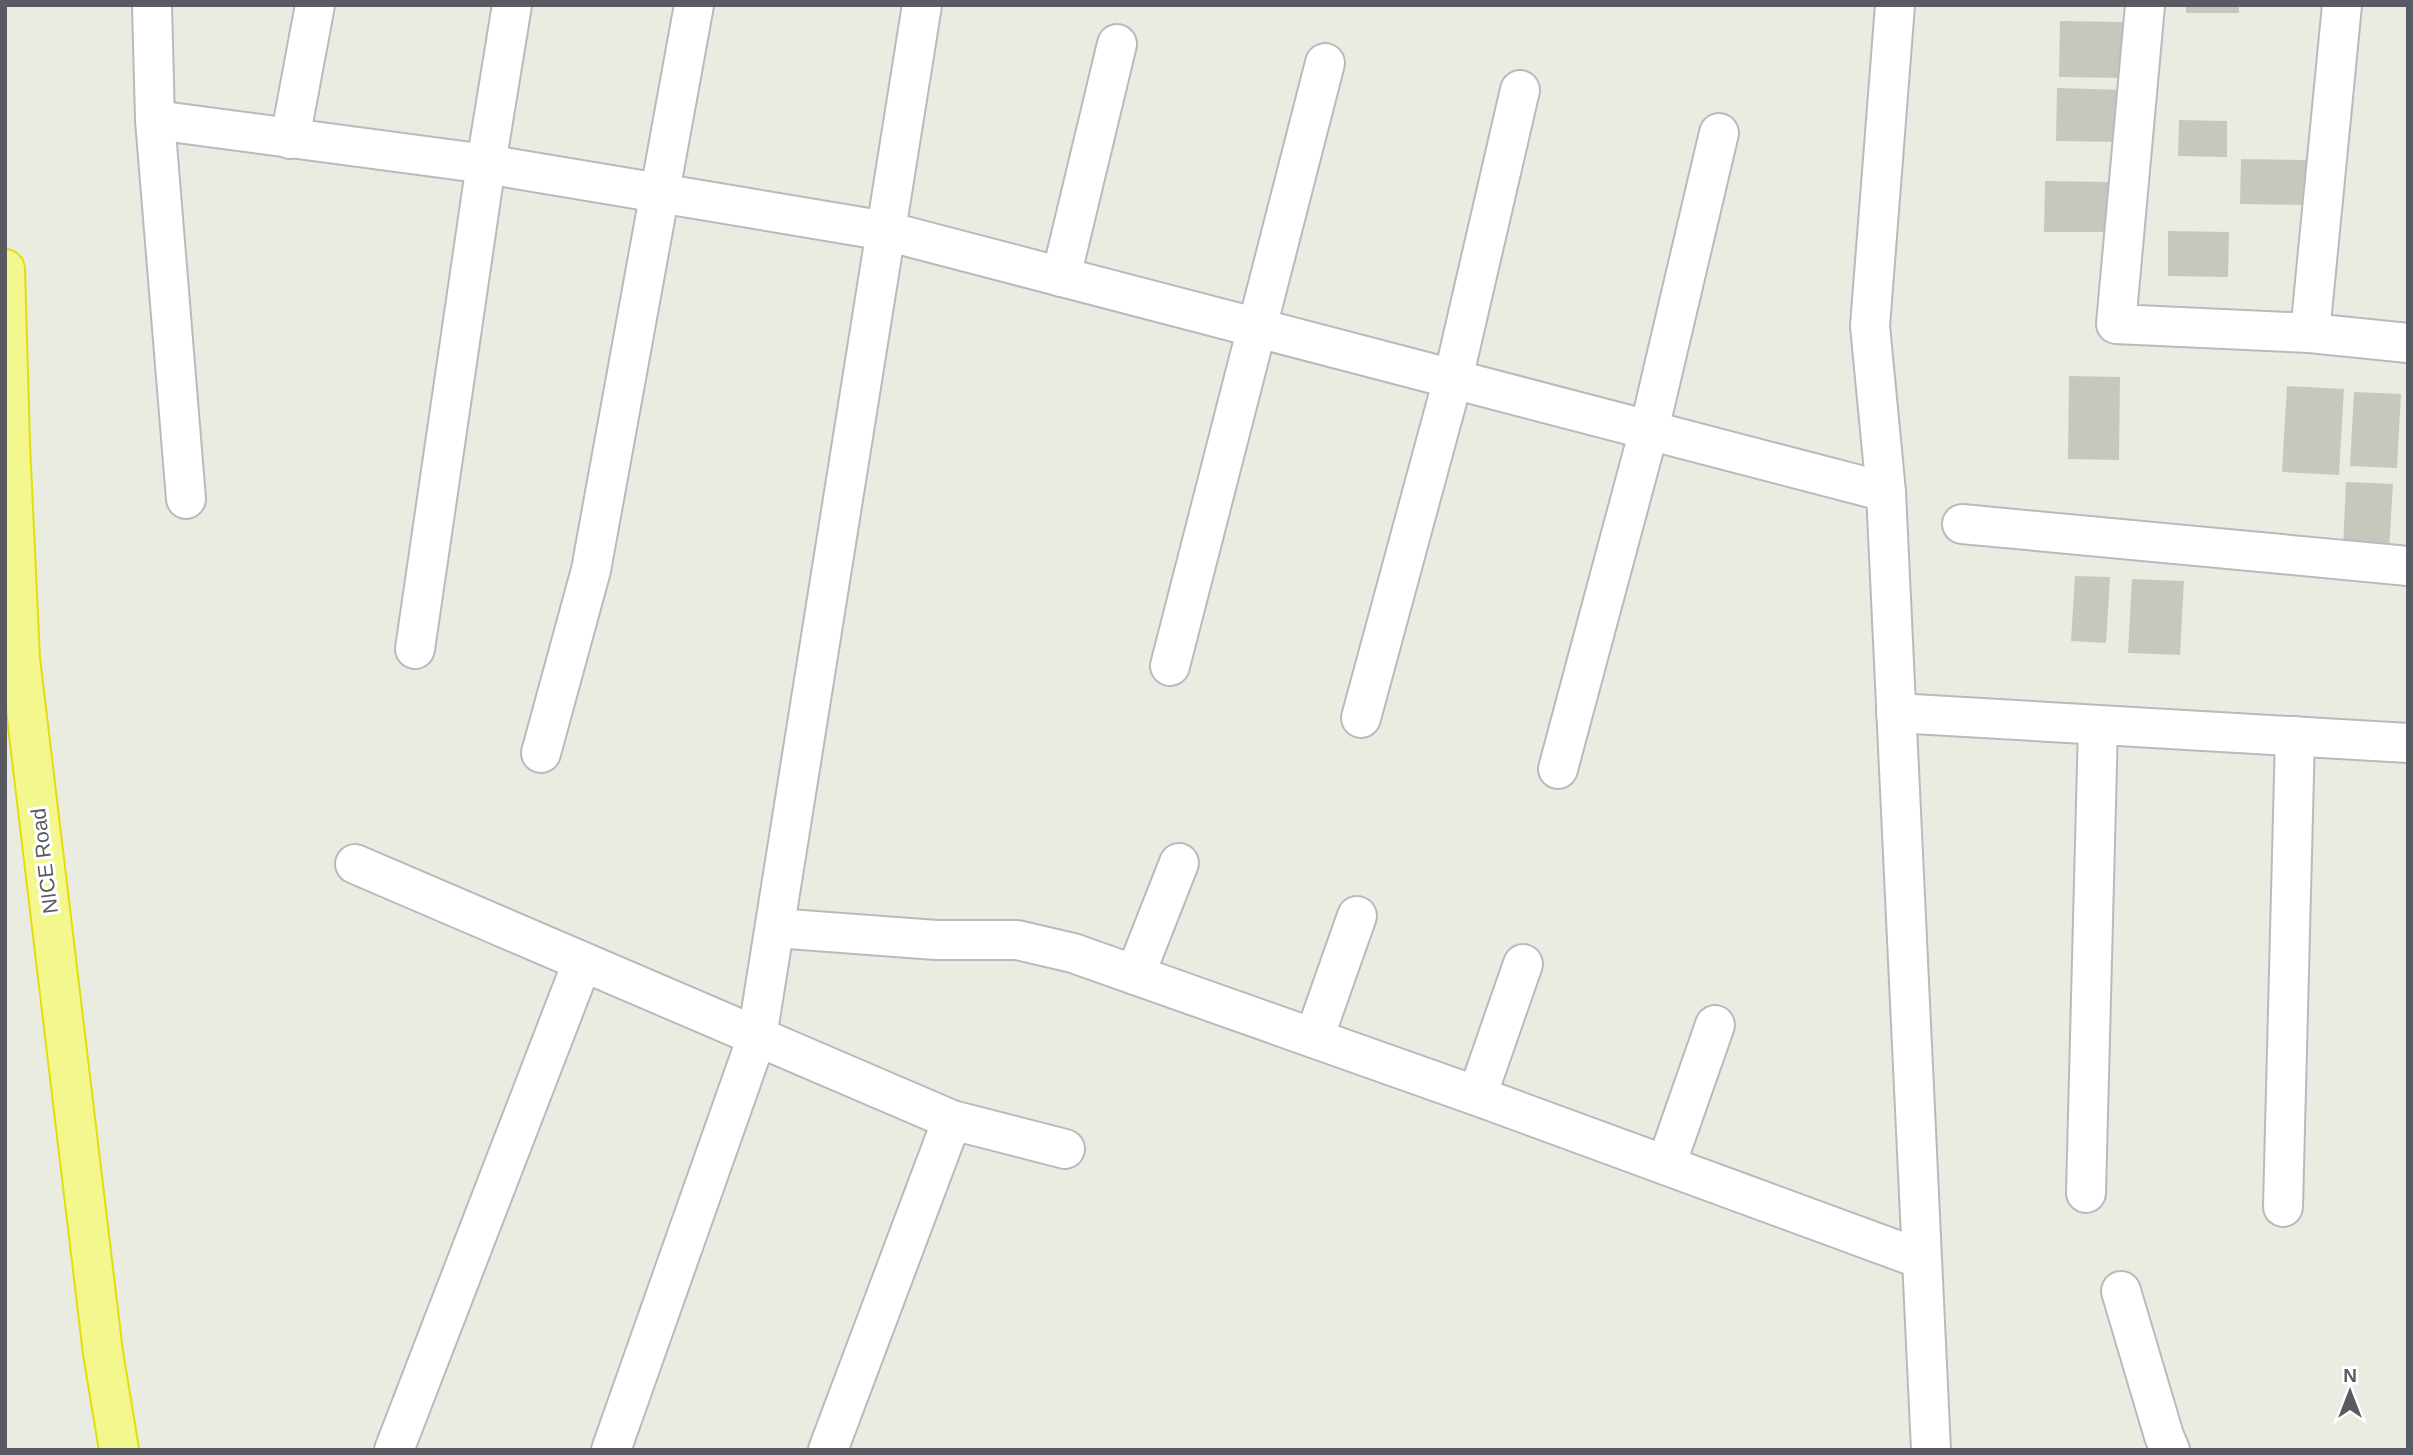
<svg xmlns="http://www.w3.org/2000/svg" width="2413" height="1455" font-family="Helvetica,sans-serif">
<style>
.building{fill:#c7c7be}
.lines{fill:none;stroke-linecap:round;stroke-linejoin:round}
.minor-casing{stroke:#b9b9c0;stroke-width:42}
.highway-casing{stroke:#e3df0b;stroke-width:42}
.minor{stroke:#fff;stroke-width:38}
.highway{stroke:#f3f78d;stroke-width:38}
.labels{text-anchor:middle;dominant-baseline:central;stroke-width:6;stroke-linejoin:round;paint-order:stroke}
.street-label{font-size:21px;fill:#5a5b62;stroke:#fff}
</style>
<rect width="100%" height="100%" fill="#ebece1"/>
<g class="building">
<rect x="2186" y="5" width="53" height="8"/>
<path d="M2060,21L2125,22L2124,78L2059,77Z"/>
<path d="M2057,88L2125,90L2124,142L2056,141Z"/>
<path d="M2179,120L2227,121V157L2178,156Z"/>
<path d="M2241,159L2311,160L2310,205L2240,204Z"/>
<path d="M2045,181L2112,182V232H2044Z"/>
<path d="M2168,231L2229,232L2228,277L2168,276Z"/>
<path d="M2069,376L2120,377L2119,460L2068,459Z"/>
<path d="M2287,386L2344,389L2339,475L2282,472Z"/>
<path d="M2354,392L2401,394L2397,468L2350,466Z"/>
<path d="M2346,482L2393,484L2389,551L2343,548Z"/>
<path d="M2075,576L2110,577L2106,643L2071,641Z"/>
<path d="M2132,579L2184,581L2180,655L2128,653Z"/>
</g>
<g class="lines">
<g class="minor-casing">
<g id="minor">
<path d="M152,5L155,120L186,499"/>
<path d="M1895,5L1870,326L1886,492L1931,1450"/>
<path d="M2145,5L2116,324L2310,333L2408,343"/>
<path d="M155,120L486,164L886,231L1886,492"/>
<path d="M290,139L315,5"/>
<path d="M1061,277L1117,44"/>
<path d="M2310,333L2342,5"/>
<path d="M1962,524L2408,566"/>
<path d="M415,649L486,164L512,5"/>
<path d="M1170,666L1325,63"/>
<path d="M1896,713L2408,743"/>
<path d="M1361,718L1453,379L1520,90"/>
<path d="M541,753L591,570L694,5"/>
<path d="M1558,769L1649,430L1719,133"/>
<path d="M355,864L952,1120L1065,1149"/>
<path d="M775,928L936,940H1017L1073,953L1477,1096L1921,1259"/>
<path d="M1135,975L1179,863"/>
<path d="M1314,1038L1357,916"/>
<path d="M1477,1096L1523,964"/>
<path d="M1666,1165L1715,1025"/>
<path d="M2086,1193L2098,726"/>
<path d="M2283,1207L2295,736"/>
<path d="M2121,1291L2164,1436L2170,1450"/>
<path d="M394,1450L582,963"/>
<path d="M611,1450L757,1037L922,5"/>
<path d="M828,1450L952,1120"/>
</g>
</g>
<g class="highway-casing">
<path id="highway" d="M5,269L10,444L20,659L103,1353L119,1450"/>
</g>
<use href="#minor" class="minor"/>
<use href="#highway" class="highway"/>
</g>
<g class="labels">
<g class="street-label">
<text transform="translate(44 861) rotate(-97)">NICE Road</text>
</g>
</g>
<rect width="2413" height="1455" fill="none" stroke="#5a5b62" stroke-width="14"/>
<g transform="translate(2350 1392)" stroke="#ffffff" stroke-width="5" paint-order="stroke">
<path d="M0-5L12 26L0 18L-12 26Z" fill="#5a5b62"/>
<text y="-10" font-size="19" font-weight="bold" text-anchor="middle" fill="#5a5b62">N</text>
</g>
</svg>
